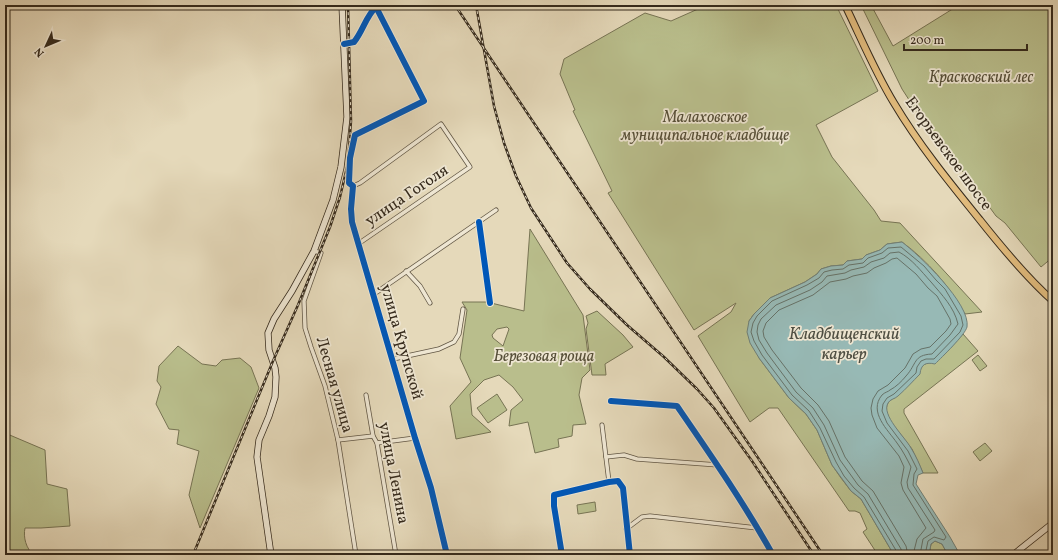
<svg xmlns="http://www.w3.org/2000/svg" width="1058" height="560" font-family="Vollkorn,serif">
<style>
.green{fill:#b9be8c;stroke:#777454;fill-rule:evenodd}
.water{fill:#97b9b5;stroke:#708078}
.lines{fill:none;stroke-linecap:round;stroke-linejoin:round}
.shore{stroke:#667268;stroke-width:1}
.minor-casing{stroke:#615644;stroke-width:5}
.secondary-casing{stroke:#352a1c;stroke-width:7}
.primary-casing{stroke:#352a1c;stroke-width:8}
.minor{stroke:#eee6d2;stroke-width:3.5}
.secondary{stroke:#eee6d2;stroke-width:5.5}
.primary{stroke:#e2bc7d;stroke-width:6}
.rail-casing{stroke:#352a1c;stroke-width:2.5}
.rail{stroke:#eee6d2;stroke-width:1;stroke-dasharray:3;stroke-linecap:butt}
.cycleway-casing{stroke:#eee6d2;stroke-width:8}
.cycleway{stroke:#0057b8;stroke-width:6}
.labels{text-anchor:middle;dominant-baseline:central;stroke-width:3.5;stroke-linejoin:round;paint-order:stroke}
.park-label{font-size:16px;font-style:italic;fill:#564f38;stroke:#eee6d2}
.street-label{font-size:16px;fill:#352a1c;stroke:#eee6d2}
.water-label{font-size:17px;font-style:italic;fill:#4e4e42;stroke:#eee6d2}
</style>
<rect width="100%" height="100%" fill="#e5d9ba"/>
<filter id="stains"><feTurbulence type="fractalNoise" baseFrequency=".005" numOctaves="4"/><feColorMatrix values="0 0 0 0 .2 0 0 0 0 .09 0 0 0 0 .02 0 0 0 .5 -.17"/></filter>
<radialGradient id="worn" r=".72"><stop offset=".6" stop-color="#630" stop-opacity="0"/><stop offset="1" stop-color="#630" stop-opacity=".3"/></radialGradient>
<g class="green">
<path d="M707,5H836L878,91L816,125L832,157L874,210L881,221L900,223L982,312L965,314C949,286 928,261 902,242L887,244L880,250L866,255L862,259L847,261L843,265L831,266L821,269L817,274L805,282L770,298L754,314L749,321L759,358L789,398L806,414L817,430L832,465L841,478L851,491L861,499L894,555H878L863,532L867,529L860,513L855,511H849L778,408H769L750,422L698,336L731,312L736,303L694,330L608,193L612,191L573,111L575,110L560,74L564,59L645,13L671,21Z"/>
<path d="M861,5H871L893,46L959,5H1053V257L1041,267L1005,223L996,216L966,175L939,146L902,89Z"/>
<path d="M530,229L583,315L590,370L582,378L579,395L586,424L573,425L572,436L558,439L559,447L535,453L528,422L509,426L511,410L523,400L513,387L499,375L484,380L470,394L472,415L491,432L456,439L450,406L471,382L460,358L467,310L462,302H487L524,311ZM507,327L509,329L503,346L493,338L492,335L497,329Z"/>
<path d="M597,311L623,335L633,347L605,364L606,375H592L586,329L588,323L586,316Z"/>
<path d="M963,334L978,351L904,409V413L938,473H923L912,449L890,421L886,410L887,405L889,401L896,397L923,365L944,355Z"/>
<path d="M178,346L202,364L216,366L222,360L240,358L251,367L259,388L200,528L189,495L199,451L177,444L179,430L169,429L156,404L161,387L157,381L159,366Z"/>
<path d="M978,355L987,366L980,371L972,360Z"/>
<path d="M497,394L507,410L488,423L477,408Z"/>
<path d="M5,433L45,450L47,484L67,489L70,526L41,528H25C23,537 26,549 34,555H5Z"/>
<path d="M985,443L992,451L980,461L973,452Z"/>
<path d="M595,502L596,511L578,514L577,505Z"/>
<path d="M935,541L942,544L948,555H929L931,544Z"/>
</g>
<path class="water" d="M902,242C919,255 971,304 967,327C965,335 942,357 935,364C926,362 921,364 920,374C913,381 906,389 898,396C895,399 890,399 888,403C881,415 905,437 911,448C916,456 920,465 923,473L918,475L916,484L950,537L959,553L955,555H948L942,544L935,541L931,544L929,555H894L861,499L851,491L832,465L817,430L806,414L789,398L759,358L750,343L747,332L749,321L754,314L770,298L805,282L817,274L821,269L831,266L843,265L847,261L862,259L866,255L880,250L887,244Z"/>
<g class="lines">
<g class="shore">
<path d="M897,555V552L864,497L854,488L844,476L836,462L820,428L809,411L792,395L762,355L754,341L751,332L753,323L757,316L772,301L807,285L819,278L824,272L832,270L843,269L849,265L863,263L868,258L882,253L888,248L901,247L924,266L936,280L945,289L961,316L963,325L960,332L934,359H926L921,361L917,367L916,373L894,394L887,398L883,404L882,411L887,423L908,451L917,469L914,474L913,485L946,537L944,540L934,537L928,541L925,555"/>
<path d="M902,555L901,549L868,494L858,485L840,460L824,425L813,408L796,392L767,353L759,340L757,332L758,325L761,319L776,305L810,290L822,282L827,276L845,273L851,270L864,267L871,262L884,258L890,253L899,252C912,259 921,271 931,282C942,295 954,307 958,324L950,335L932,354C913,355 917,364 906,376C902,381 896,387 890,390C888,392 885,392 882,395C868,412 888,430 897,443C903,451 907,459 911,467L907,482L908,488L935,530L934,532L923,539L920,555"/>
<path d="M908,555L906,546L873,491L862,481L845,457L829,421L818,405L801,388L772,350L764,337L763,331L766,323L779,310L813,295L830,282L846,279L853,276L867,273L874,268L886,263L892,259L897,258L916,274L928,288L937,296L950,319L951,324L946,331L930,347L921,349L913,354L905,368L888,385L878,391L873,399L871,408L872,415L877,428L899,456L904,467L901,483L903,490L926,528L917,539L913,555"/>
</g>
<g class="minor-casing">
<g id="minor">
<path d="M344,44L354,42C363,31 366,16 376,7L424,101L355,135L350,158L349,183L353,186L351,209L352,222L415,438L431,488L447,555"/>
<path d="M353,186L360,183L441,124L470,167L358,244"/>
<path d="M479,222L490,303"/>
<path d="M314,251L321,253L304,301L305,328L311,347L325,386L338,440L356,555"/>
<path d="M406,271L420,286L430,303"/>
<path d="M373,293L377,292L496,210"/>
<path d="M393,359L439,349L454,342L459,334L463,309"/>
<path d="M366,395L373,436L377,443L396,555"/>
<path d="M611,401L677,406C710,454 744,503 773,555"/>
<path d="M602,425L609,482"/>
<path d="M338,440L373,436"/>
<path d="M377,443L415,438"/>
<path d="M606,457L624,455L637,459L718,465"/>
<path d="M626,529L642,517L650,516L757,528"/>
<path d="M562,555L554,506V495L609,482L618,481L623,488L630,555"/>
</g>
</g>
<g class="secondary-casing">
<g id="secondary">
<path d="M271,555L257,457L259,440L269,416L275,397L276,377L275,368L269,350L268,333L274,319L292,291L314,251L333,200L341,167L347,117L342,5"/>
<path d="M1013,555L1053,523"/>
</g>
</g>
<g class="primary-casing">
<path id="primary" d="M845,5C861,38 875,72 894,103C919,145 950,183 980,220C1003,249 1026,277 1053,301"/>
</g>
<use href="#minor" class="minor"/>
<use href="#secondary" class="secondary"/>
<use href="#primary" class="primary"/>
<g class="rail-casing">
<g id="rail">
<path d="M455,5L823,555"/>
<path d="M476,5L494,106L504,143L516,176L531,208L567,263L590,289L627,325L664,357L697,389L714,408L752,461L814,555"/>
<path d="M193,555L273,361L298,305L330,227L340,197L348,163L351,121L348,5"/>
</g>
</g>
<use href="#rail" class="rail"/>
<g class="cycleway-casing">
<g id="cycleway">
<path d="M344,44L354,42C363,31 366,16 376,7L424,101L355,135L350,158L349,183L353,186L351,209L352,222L415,438L431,488L447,555"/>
<path d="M479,222L490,303"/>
<path d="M611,401L677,406C710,454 744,503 773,555"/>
<path d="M562,555L554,506V495L609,482L618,481L623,488L630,555"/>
</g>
</g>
<use href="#cycleway" class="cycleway"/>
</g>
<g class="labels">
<g class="park-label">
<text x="981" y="78">Красковский лес</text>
<text x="705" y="118">Малаховское<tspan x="705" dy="18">муниципальное кладбище</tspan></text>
<text x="544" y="357">Березовая роща</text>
</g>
<g class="street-label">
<text transform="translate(948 154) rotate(54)">Егорьевское шоссе</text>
<text transform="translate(407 196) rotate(-34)">улица Гоголя</text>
<text transform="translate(401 342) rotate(74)">улица Крупской</text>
<text transform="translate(334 385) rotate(74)">Лесная улица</text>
<text transform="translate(393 473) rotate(79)">улица Ленина</text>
</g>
<g class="water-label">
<text x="844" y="334">Кладбищенский<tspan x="844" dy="20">карьер</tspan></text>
</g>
</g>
<rect width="1058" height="560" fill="none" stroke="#e5d9ba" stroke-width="20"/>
<rect x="6" y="6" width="1046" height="548" fill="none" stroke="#352a1c" stroke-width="2"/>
<rect x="10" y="10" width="1038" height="540" fill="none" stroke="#352a1c"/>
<g transform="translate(46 46) rotate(226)" stroke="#eee6d2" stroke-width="3" paint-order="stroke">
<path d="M0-3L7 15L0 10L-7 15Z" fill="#352a1c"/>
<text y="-6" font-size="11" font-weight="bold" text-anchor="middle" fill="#352a1c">N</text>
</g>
<path d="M904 44v6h123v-6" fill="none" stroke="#352a1c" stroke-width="2"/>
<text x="910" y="44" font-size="12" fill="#352a1c" stroke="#eee6d2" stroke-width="3" paint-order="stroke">200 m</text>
<rect width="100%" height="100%" filter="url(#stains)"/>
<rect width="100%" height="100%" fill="url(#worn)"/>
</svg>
